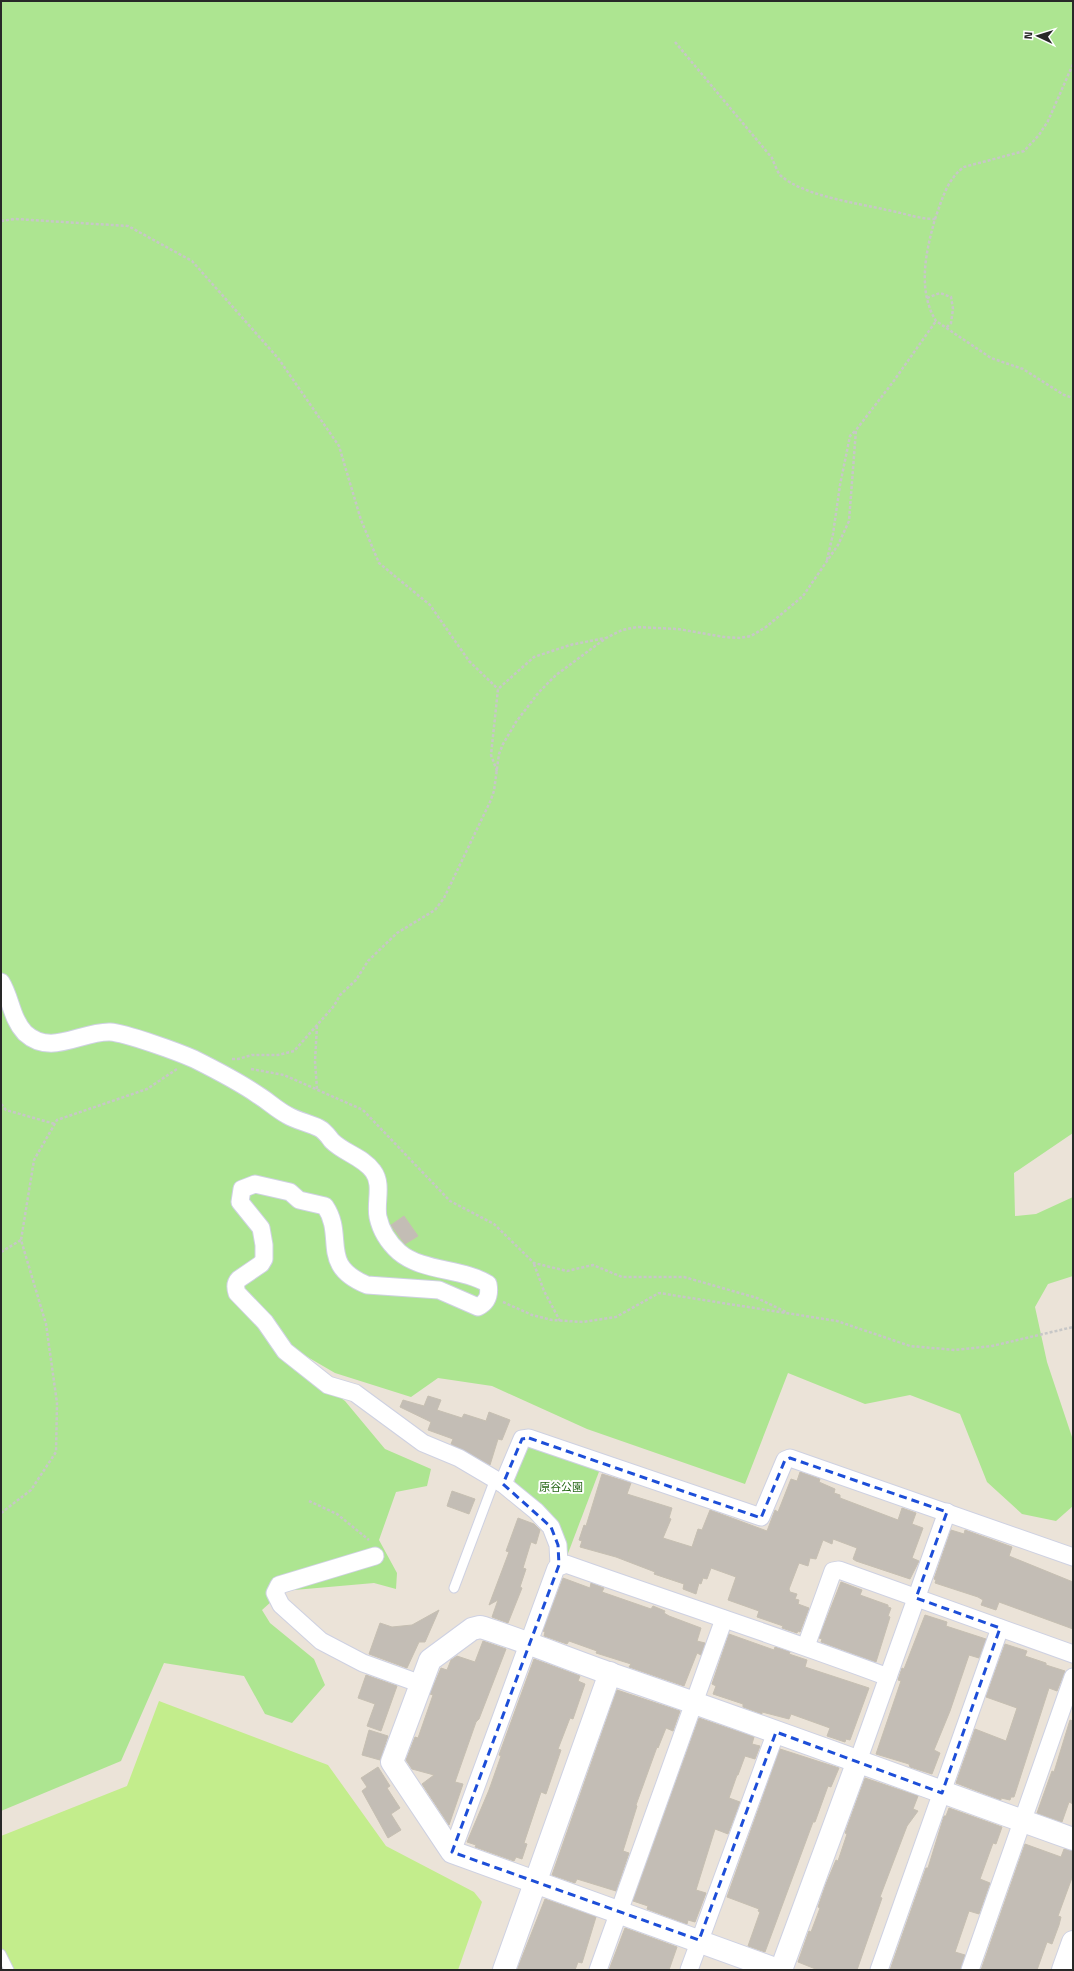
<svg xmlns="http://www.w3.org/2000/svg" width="1074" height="1971" font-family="'Titillium Web','Noto Sans JP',sans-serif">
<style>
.green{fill:#ade591}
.pitch{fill:#c3ed8c}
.building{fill:#c3bdb5;stroke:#c6bfb2}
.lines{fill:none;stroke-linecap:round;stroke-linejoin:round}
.service-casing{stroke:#ced1e2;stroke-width:11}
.minor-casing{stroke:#ced1e2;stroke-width:19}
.tertiary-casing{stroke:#ced1e2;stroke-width:24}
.path{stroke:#c7c7c7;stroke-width:2.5;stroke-dasharray:3 2;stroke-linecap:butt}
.service{stroke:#fff;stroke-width:9}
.minor{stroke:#fff;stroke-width:17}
.tertiary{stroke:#fff;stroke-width:22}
.marked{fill:none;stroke:#1d4ed8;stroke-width:3;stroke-dasharray:8 5;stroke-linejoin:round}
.labels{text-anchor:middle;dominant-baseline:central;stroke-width:4;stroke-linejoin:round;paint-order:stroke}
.park-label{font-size:11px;fill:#256716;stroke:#fff}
</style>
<rect width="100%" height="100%" fill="#ebe3d8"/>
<g class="green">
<path d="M1,1H1073V1133L1014,1173L1015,1216L1036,1214L1073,1197V1276L1048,1284L1035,1307L1047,1362L1073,1440V1506L1056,1521L1022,1514L987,1482L960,1414L910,1395L865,1404L788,1373L745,1484L587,1429L492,1386L438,1378L411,1397L335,1373L287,1345L277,1352L345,1401L385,1449L431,1469L427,1486L396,1492L379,1540L397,1573L396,1589L374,1583L283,1591L262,1610L270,1623L314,1659L325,1685L292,1723L265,1714L244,1676L164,1663L121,1761L1,1811Z"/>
<path d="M531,1446L600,1469L567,1556L515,1488C513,1476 521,1453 531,1446Z"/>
</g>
<path class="pitch" d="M159,1701L328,1765L386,1846L474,1892L482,1902L458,1970H1V1836L127,1786Z"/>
<g class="building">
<path d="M404,1216L418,1236L405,1244L391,1225Z"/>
<path d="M428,1396L441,1400L437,1410L462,1418L464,1414L486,1421L489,1412L510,1420L502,1440L498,1439L490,1465L451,1444L453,1439L428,1430L431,1422L400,1407L403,1400L424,1406Z"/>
<path d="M800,1472L820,1479L819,1482L835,1489L834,1493L840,1495V1498L898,1520L902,1508L916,1513L912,1524L923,1528L912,1558L919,1561L910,1579L856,1561L853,1559L857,1548L833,1539L832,1544L823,1540L816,1559L810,1558L808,1566L799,1563L789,1589L790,1592L797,1594L795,1599L799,1600L798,1604L809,1608L800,1632L798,1631L797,1633L782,1628L783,1626L757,1617L759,1611L728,1600L736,1577L711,1568L707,1579L703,1578L701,1584L699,1583L696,1594L683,1589L684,1584L654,1574L655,1572L616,1557L580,1547L582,1541L579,1540L584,1525L586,1526L602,1474L631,1483L627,1494L672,1508L669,1518L671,1519L663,1538L692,1547L698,1529L702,1530L710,1510L767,1531L775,1510L778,1512L791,1479L797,1481Z"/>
<path d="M452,1491L475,1499L469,1514L447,1506Z"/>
<path d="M518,1518L534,1524L540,1530L536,1544L531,1542L523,1568L526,1569L520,1587L522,1588L508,1623L492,1617L498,1600L489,1605L509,1552L506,1551Z"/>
<path d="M951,1530L964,1534L965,1530L1012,1547L1009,1556L1073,1582V1629L999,1602L996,1610L981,1605L983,1600L978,1597L935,1583L936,1580L934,1579Z"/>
<path d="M563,1578L590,1588L591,1583L604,1588L602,1592L651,1609L653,1606L665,1611L664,1613L669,1616L701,1628L697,1641L705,1643L701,1655L697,1653L684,1686L629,1667L631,1664L596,1653L597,1651L569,1641L567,1644L544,1636L545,1632L543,1631Z"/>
<path d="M841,1582L862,1590L860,1595L888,1605V1607L891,1608L888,1616L890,1617L876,1662L821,1642L822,1639L819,1638Z"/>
<path d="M439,1610L425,1642H419L407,1668L369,1654L380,1623L392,1627L412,1625Z"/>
<path d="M925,1615L947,1622L946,1626L986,1639L979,1658L969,1655L950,1711L934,1750L940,1753L932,1774L910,1767L909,1764L876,1754L901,1681L898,1680L902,1668L904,1669Z"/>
<path d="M729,1634L774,1650L775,1647L790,1652L789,1654L807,1660L805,1667L869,1688L850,1740L846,1739L845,1742L827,1736L830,1728L791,1714L789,1719L762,1712V1714L743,1707V1704L713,1694L716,1686L712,1684Z"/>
<path d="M483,1641L506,1649L479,1719L476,1722L455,1782L463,1784L449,1825L422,1784L434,1775L412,1769L406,1760L415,1737L418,1738L433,1695L430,1694L441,1668L447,1670L451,1660L457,1656L475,1662Z"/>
<path d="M1005,1644L1027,1651L1025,1656L1046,1663V1665L1065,1671L1057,1691L1049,1688L1014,1797H1011L1010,1800L1001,1798V1800L956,1783L975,1729L1006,1741L1017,1708L986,1697Z"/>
<path d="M534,1659L580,1676L578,1681L585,1684L573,1719L570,1718L558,1749L561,1750L546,1794L541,1792L524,1843L527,1844L522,1859L516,1857L514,1861L475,1847L476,1845L467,1842L489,1790L501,1756L499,1755Z"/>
<path d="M366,1675L397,1686L381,1731L367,1726L375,1704L358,1698Z"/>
<path d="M617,1690L680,1711L673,1731L666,1728L658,1748L657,1747L636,1805L637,1806L623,1851L629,1853L616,1891L577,1879L575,1883L552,1875Z"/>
<path d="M699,1718L754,1737L752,1744L760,1746L755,1759L745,1756L738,1775H737L729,1798L740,1802L728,1834L715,1829L696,1890L706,1893L695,1922L688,1920L687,1924L647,1909L648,1906L633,1901Z"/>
<path d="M1070,1720L1073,1721V1804L1069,1802L1062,1822L1037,1813L1052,1771L1054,1772Z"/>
<path d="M369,1730L388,1736L380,1760L362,1755Z"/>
<path d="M780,1749L839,1768L831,1787L828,1786L815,1822H813L765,1952L748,1946L760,1912L758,1911L759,1909L727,1897Z"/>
<path d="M378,1767L390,1786L387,1788L400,1808L391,1814L401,1830L388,1838L362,1791L367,1787L361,1778Z"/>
<path d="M865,1778L918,1796L913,1809L918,1811L907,1826L880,1897L882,1898L857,1970H818L798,1962L809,1931L811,1932L820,1908L818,1907L826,1884L836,1860L838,1861L847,1834L845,1833Z"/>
<path d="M949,1808L1002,1827L996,1844L993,1843L980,1879L990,1883L979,1914L969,1911L955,1952L965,1955L960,1970H890L926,1868H928L944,1816H946Z"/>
<path d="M1025,1844L1061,1857L1064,1849L1073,1851V1875L1058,1916L1061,1917L1059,1925L1052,1944L1047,1942L1037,1970H981Z"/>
<path d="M545,1899L596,1917L582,1963L578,1962L575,1970H517Z"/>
<path d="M625,1928L677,1947L669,1970H609Z"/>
</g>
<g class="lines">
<g class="service-casing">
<g id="service">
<path d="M454,1588L495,1479"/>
<path d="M1,1954L9,1970"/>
</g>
</g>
<g class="minor-casing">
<g id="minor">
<path d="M1,982C11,998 11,1018 25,1033C51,1057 81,1031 110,1032C126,1033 178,1052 194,1059C216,1070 238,1081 258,1095C268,1101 276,1109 287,1115C297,1121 309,1123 319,1128C325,1131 328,1136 332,1141C344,1153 363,1157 373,1171C383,1184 375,1203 378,1217C381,1231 389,1243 399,1252C422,1272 463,1268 488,1284C490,1295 488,1302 478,1307L439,1290L367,1285C318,1265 346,1237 325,1206L299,1200L290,1192L255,1184L242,1189L240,1202L261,1228L264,1245V1259L261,1264L239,1279C235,1283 235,1287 237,1293L265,1322L285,1351L328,1385L355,1393L423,1443L459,1458L503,1484L536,1511L551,1527L558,1545L559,1565"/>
<path d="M503,1484L522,1439L529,1438L761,1517L785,1460L790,1458L1073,1557"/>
<path d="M375,1556L279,1585L275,1593L281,1605L321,1641L363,1663L421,1684"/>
<path d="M806,1646L833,1571L839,1570L1073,1654"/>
<path d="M858,1761L947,1512"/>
<path d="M452,1852L556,1568L566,1564C673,1602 781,1637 888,1677"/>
<path d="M598,1970L724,1619"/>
<path d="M689,1970L776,1732"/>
<path d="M879,1970L1000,1628"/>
<path d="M970,1970L1073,1677"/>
</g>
</g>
<g class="tertiary-casing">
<g id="tertiary">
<path d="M504,1970L610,1673"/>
<path d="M778,1970L452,1852L392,1762L430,1660L472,1629L480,1627L484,1628C527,1642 569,1659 611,1674C766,1727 919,1784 1073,1839"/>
<path d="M781,1970L858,1761"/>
<path d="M1063,1970L1073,1942"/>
</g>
</g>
<g class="path">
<path d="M675,42L772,158C774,163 777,171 780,175C803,196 857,203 887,210C904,213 918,219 935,219C926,251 917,290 936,321L991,358L1023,369L1064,395L1073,398"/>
<path d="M935,219C942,200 947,179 964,167L1024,151L1039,135L1048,121L1073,64"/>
<path d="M1,221L15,219L128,226L192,261L278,358L339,446L361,520L379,563L430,605L469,661L498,689"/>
<path d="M927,298L940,293L951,297L953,309L951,323L946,328"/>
<path d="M827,560L833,534L840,485L850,436L856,430"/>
<path d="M497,771L491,755L498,689L534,657L570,645L605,638"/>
<path d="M317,1026L315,1061L317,1089"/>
<path d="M232,1059H238L252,1055H278L294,1051L334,1006L340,995L356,980L368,961L397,933L435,910L444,898L490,802L494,791L499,754L503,744L516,722L539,692L556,675L606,638L622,630L637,627L678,629L724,637L740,638L751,636L766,627L803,596L838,545L849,521L856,430L893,382L936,321"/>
<path d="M251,1069L284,1075L363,1110L450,1201L494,1224L534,1263L567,1271L593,1265L622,1277H684L757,1298L786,1312"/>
<path d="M1,1104L6,1110L55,1124"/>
<path d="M1,1252L21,1240"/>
<path d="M534,1264L544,1291L560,1321"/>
<path d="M503,1302L532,1315L552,1320L583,1322L616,1317L659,1293L837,1321L910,1346L955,1350L992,1346L1073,1327"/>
<path d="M309,1501L337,1514L369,1540"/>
<path d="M1,1513L31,1490L56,1452L57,1403L46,1324L21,1240L34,1160L57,1120L147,1089L177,1069"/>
</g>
<use href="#service" class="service"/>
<use href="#minor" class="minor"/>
<use href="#tertiary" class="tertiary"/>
</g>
<path class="marked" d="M529,1438L761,1518L785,1460L790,1458L947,1512L916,1598L1000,1628L942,1793L776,1732L699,1940L452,1852L559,1565L558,1545L551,1527L503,1484L522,1439Z"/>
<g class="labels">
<g class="park-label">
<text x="561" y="1487">原谷公園</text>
</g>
</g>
<rect width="1074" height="1971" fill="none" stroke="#282828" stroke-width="4"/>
<g transform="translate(1038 36) rotate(274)" stroke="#ffffff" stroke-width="3" paint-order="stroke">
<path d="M0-3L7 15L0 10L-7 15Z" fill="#282828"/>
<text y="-6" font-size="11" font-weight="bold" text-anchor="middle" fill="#282828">N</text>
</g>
</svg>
